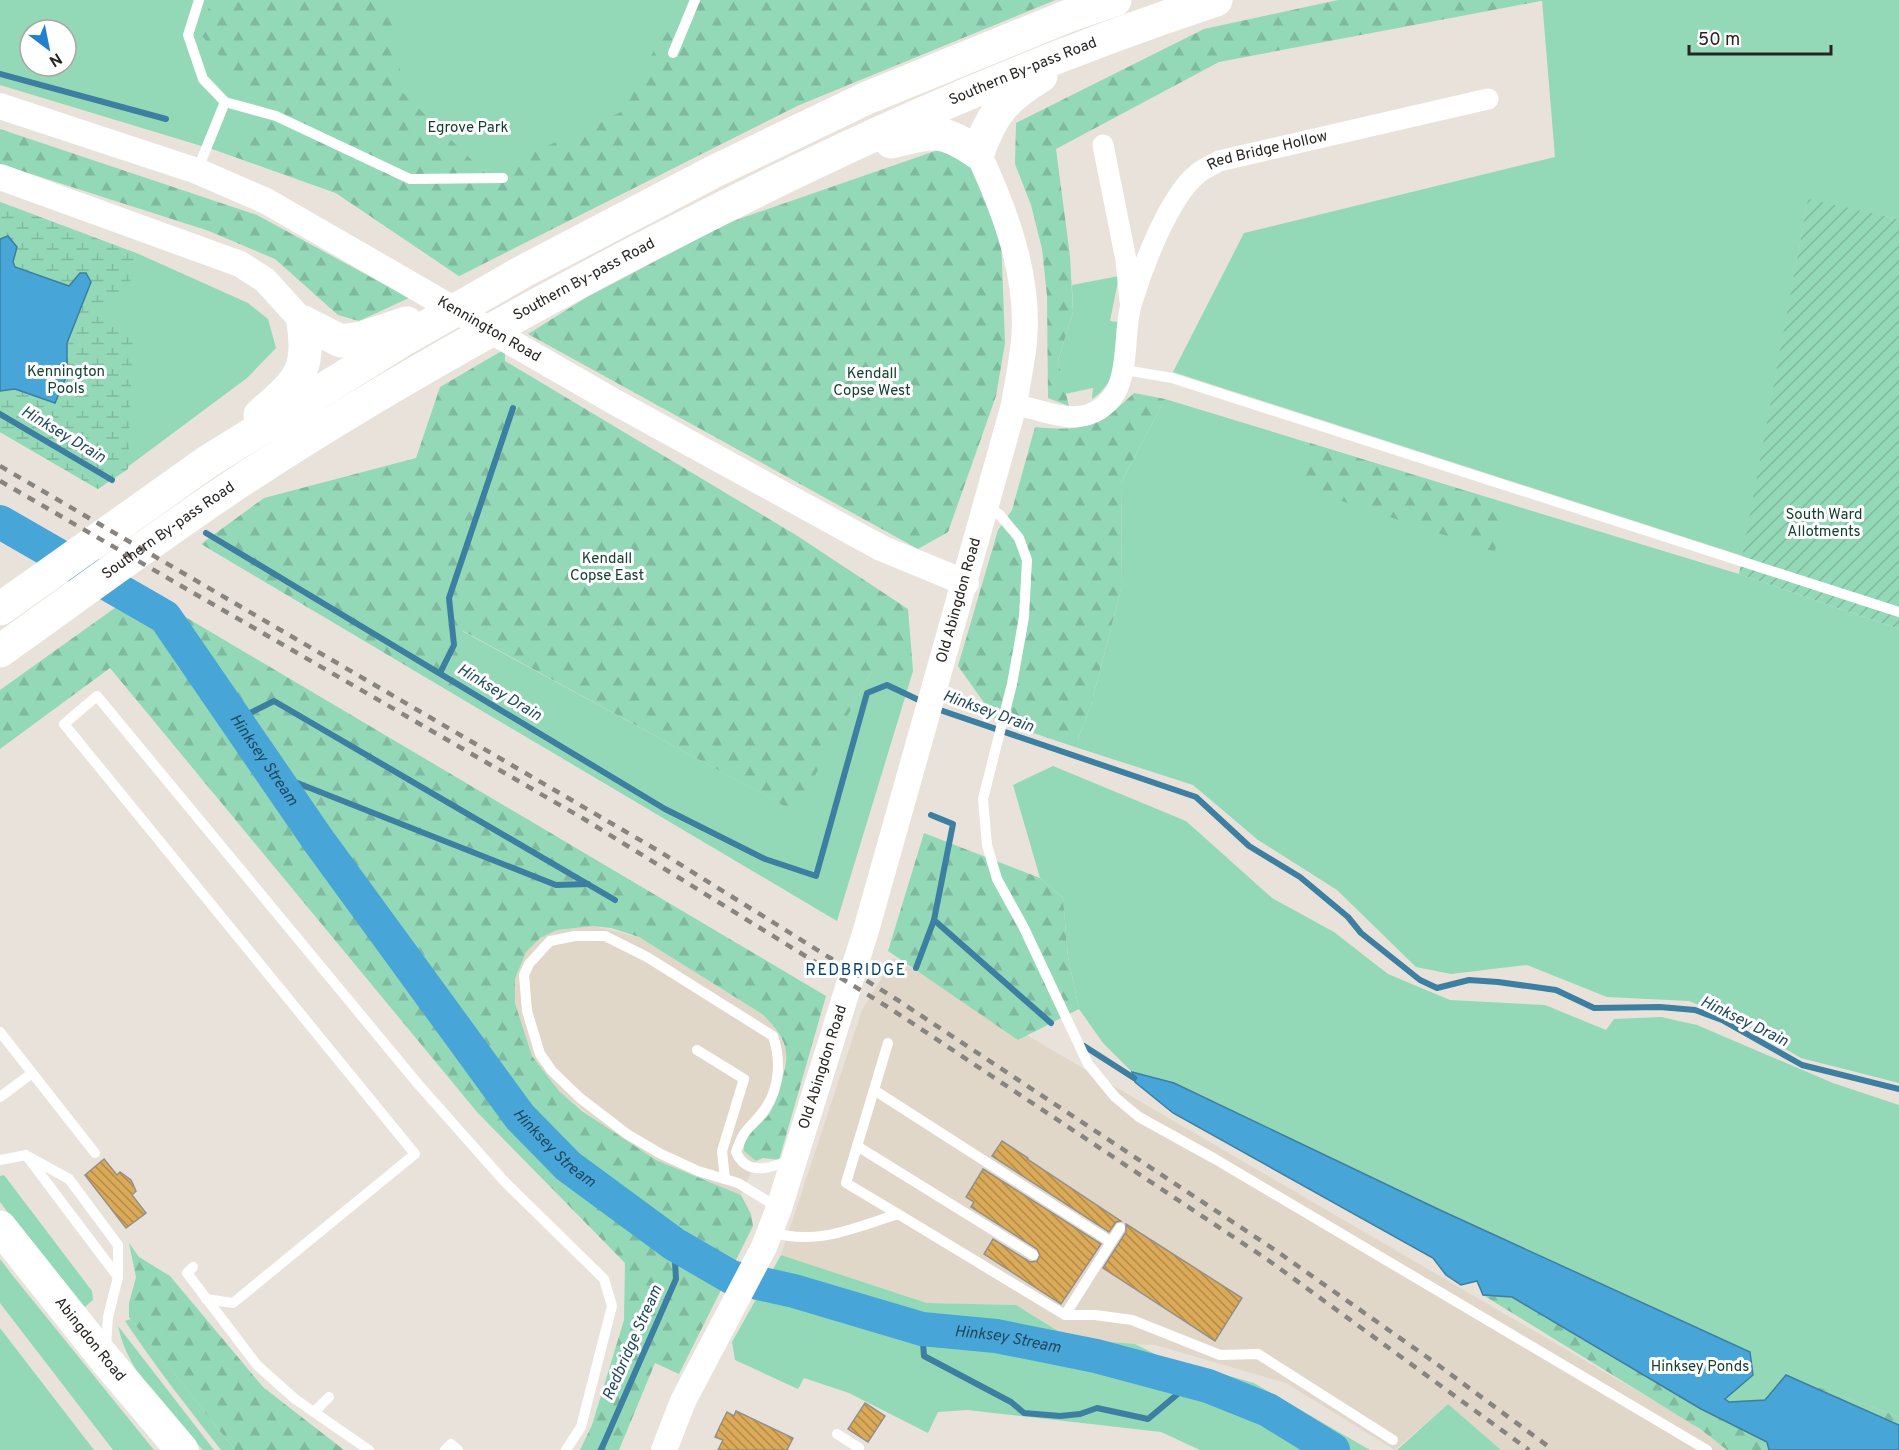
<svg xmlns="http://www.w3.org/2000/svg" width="1899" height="1450" font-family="Overpass,sans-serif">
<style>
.built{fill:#e1d7c8}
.green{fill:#93d9b8;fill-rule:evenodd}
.forest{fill:url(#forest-firs)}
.wetland{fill:url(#wetland-marsh)}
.garden{fill:url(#garden-furrows)}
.water{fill:#47a5d7;stroke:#3d7fa1;stroke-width:1.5}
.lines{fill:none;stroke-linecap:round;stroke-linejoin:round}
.stream{stroke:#3d7fa1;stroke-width:6}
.river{stroke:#47a5d7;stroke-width:34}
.building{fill:url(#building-back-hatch);stroke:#959088;stroke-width:1.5}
.service{stroke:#fff;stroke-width:10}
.minor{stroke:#fff;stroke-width:21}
.tertiary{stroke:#fff;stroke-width:26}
.primary{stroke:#fff;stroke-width:33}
.trunk{stroke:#fff;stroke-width:33}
.rail{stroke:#88847f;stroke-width:4.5;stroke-dasharray:8 8;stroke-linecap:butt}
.labels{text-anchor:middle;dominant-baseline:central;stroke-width:6;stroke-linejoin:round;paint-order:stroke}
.street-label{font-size:15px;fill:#272522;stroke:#fff}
.park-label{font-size:15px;fill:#14402f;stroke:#fff}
.water-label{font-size:16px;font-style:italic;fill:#21495e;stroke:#fff}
.neighbourhood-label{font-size:16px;letter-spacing:1.5px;fill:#024271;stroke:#fff}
</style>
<defs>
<pattern id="forest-firs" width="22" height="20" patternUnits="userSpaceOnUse" patternTransform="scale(1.5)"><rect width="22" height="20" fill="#93d9b8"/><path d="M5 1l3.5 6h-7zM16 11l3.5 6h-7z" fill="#7fba9e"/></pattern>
<pattern id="wetland-marsh" width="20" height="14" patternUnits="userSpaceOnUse" patternTransform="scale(1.5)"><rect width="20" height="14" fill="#93d9b8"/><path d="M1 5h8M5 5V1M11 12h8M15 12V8" fill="none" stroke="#7fba9e"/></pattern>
<pattern id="garden-furrows" width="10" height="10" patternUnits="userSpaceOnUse" patternTransform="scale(1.5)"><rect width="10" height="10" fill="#93d9b8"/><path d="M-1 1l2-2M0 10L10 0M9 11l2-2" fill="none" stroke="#7fba9e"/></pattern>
<pattern id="building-back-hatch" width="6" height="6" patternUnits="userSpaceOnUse" patternTransform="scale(1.5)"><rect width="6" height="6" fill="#dbaa59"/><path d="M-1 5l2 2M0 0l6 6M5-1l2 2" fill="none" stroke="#b28a49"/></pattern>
</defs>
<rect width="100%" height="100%" fill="#e8e2da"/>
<g class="built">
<path d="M593,926L639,937L762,1014L778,1030L787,1053L780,1084L772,1110L747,1134L743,1142L744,1151L756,1161L741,1195L656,1160L605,1127L559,1091L532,1056L515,1003V979L526,952L540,938L557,930Z"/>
<path d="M894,958L1687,1420L1727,1450H1501L1448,1404L1395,1450L1286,1383L1155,1345L1076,1342L1016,1305L927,1303L781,1255L862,1010Z"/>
</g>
<g class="green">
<path d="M0,0H1055L799,105L459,276L336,193L218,151L0,85ZM30,30H66V66H30Z"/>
<path d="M1542,0H1899V219L1808,200L1743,556L1173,372L1244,233L1555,157Z"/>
<path d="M0,202L141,255L248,303L268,319L276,348L247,378L98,489L0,432Z"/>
<path d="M1119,276L1110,321L1125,323C1119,351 1118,382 1092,399L1093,388L1065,394L1058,361L1073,312L1072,285Z"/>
<path d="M1165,399L1739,574L1899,629V1083L1801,1058L1738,1021L1689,1001L1607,997L1527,965L1451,974L1416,967L1337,890L1258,840L1193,785L1075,747L1091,705L1122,586L1121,483Z"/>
<path d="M462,631L794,811L872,671H913L837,921L462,699Z"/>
<path d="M1053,766L1186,821L1272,898L1334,932L1388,974L1450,1000L1545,1005L1606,1030L1614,1019L1661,1017L1697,1025L1833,1083L1899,1105V1417L1801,1381L1899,1425V1450H1769L1767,1442L1701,1409L1512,1297L1483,1295L1477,1281L1461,1285L1446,1275L1433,1258L1173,1113L1135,1082L1132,1072L1103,1043L1079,1009L1068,957L1063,898L1040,878L1013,785Z"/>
<path d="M4,1175L92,1291L93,1300L81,1310L0,1202V1176Z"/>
<path d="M781,1255L927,1303L1016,1305L1071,1339L1135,1344L1159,1356L1254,1383L1370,1450H1200L1161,1432L967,1410L938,1412L928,1433L849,1393L804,1378L798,1389L735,1360L732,1342Z"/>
<path d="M0,1259L13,1276L154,1450H113L0,1303Z"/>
<path d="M131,1319L235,1450H221C188,1408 155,1366 125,1321Z"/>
<path d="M118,1326L214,1450H203C171,1414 128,1375 118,1326Z"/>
<path d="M0,1328L94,1450H0Z"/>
<path d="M1448,1404L1501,1450H1397Z"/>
</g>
<g class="forest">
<path d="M211,0H396L401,91L486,174L621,112L681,0H1055L799,105L459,276L336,193L218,151L257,128L258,99L201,35Z"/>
<path d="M1338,0H1546L1219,62L1056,149L1070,256L1073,312L1058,361L1069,406L1048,398L1047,296L1042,249L1031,205L1015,164L1016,123L1204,29Z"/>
<path d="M0,129L257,215L409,298L359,321L338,315L275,259L209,231L0,164Z"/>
<path d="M938,150L970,163L1001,237L1005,343L996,396L948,532L918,549L528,334L587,297L730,222Z"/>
<path d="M505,349V361L796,535L908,609L913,671H872L795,812L463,631L462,699L201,544L264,498L416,458L440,387Z"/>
<path d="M1134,393L1165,399L1121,483L1122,586L1091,705L1075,747L997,721L958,666L998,530L1012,510L1035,427C1084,432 1098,427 1134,393Z"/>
<path d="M1310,443L1502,502L1495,552L1303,488Z"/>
<path d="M140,590L826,996L779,1160L763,1158L756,1161L744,1151C743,1130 762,1127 771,1111C777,1101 788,1064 786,1053C785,1037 773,1025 762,1014L639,937L611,928L593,926L557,930L540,938L526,952L515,979V1003L532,1056L559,1091L582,1111L656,1160L741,1195L751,1214L753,1226L679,1374L655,1363L619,1450H580L592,1425L624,1320L625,1263L477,1112L110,668L0,749V690Z"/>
<path d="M924,833L1040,878L1063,898L1068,957L1079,1009L1018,1040L888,951Z"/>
<path d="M129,1243L139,1257L170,1276L263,1387L344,1450H235L129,1317V1303L136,1277Z"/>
<path d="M1483,1295L1512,1297L1701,1409L1767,1442L1769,1450H1727L1700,1429Z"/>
<path d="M1786,1375L1899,1417V1425Z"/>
</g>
<path class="wetland" d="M0,202L141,255L126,291L107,298L100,315L133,329L128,469L98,489L0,432Z"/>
<path class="garden" d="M1808,199L1899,219V629L1739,574Z"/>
<g class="water">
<path d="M8,236L17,247L13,262L15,267L69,286L80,273H86L91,282L67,343V375L55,403L15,389L0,391V239Z"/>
<path d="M1132,1072L1174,1083L1440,1210L1750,1352L1753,1375L1725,1399L1729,1402L1765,1400L1786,1375L1899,1425V1450H1769L1767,1442L1701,1409L1512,1297L1483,1295L1477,1281L1461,1285L1446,1275L1433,1258L1173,1113L1135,1082Z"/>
</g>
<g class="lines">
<g class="stream">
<path d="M0,74L166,119"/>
<path d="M0,414L112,480"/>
<path d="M206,533L665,809L765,859L816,876L867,693L887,685L925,703"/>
<path d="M440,673L454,645L449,598L513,408"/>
<path d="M934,708L1196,797L1249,846L1300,877L1348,917L1361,933L1420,980L1437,988L1469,980L1498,982L1556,990L1594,1008L1660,1007L1695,1010L1722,1020L1802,1065L1899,1089"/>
<path d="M236,720L274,701L615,900"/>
<path d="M272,773L556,885L588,884"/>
<path d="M931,815L953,824L934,920L1051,1023"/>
<path d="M916,968L934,920"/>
<path d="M1084,1046L1134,1078"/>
<path d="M922,1329L924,1356L1011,1402L1024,1413L1060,1416L1080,1414L1097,1408L1148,1419L1192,1382"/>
<path d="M601,1450L676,1279L674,1244"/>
</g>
<path class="river" id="s1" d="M0,522L165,617L318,840L520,1117L568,1166L674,1244L731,1277L794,1291L922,1329L996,1336L1096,1356L1208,1386L1268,1410L1333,1450"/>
</g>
<g class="building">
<path d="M1002,1141L1028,1158L1027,1159L1121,1221L1116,1222L1109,1232L992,1156Z"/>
<path d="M104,1159L117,1175L120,1172L131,1180L136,1191L132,1195L146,1213L126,1228L85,1175Z"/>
<path d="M983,1169L1101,1244L1061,1304L984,1254L993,1239L1030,1262L1037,1261L1040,1255L1037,1249L971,1207L974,1202L966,1197Z"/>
<path d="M1126,1224L1242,1298L1215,1341L1103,1268L1126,1232Z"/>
<path d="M865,1403L885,1416L868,1442L848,1429Z"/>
<path d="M736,1411L793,1438L787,1450H718L723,1440L715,1437L720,1426L727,1412L734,1416Z"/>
</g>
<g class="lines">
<g class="service">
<path d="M199,0L188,35L203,79L225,102L276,116L410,179L503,178"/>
<path d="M673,53L695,0"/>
<path d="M197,171L225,102"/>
<path d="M1125,370L1172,378L1899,612"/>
<path d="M986,506L999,514L1019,538L1027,560L1024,617L1012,684L983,799L987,845L997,879L1024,928L1088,1064L1115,1097L1139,1117L1215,1159L1707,1450"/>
<path d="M0,1032L95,1153"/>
<path d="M888,1043L846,1183L898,1214"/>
<path d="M697,1050L744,1079L722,1151L725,1179"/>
<path d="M874,1090L1111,1242"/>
<path d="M0,1097L31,1074"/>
<path d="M857,1146L1033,1255"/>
<path d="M29,1157L69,1179L118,1245V1277"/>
<path d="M0,1160L26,1155L118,1277L108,1317L106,1346"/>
<path d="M779,1208L738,1183L698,1171L661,1154L627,1134L580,1098L552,1071L540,1054L527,1011L524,975L529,964L550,941L575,936H605L647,957L773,1036C781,1059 780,1088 765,1109C751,1129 745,1125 736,1152C747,1177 772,1168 792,1159"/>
<path d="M771,1232C817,1246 854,1228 898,1214L1065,1315L1120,1228"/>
<path d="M193,1267L187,1273L257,1365L295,1399L369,1450"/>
<path d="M206,1299L233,1303L415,1154L64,724L97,696L418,1084L504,1181L604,1279L612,1306L581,1427L566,1450"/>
<path d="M1065,1315H1095L1132,1320L1220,1355L1258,1354L1393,1440"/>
<path d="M314,1412L329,1397"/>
<path d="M837,1434L859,1448L858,1450"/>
<path d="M445,1450L451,1444L458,1450"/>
</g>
<g class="minor">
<path d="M1103,145L1126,260L1130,301"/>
<path id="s2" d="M1014,405C1038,408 1066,423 1090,414C1135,397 1121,340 1131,305C1142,268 1168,199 1196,175C1202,169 1212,165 1219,161L1488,99"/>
</g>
<g class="tertiary">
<path id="s3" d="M0,106L197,171L266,201L613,401L881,548L966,583"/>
<path d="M0,177L240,264L265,280L303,322"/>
<path id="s4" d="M664,1450L683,1401L764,1247L779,1208L867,927L1014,405C1017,384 1022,363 1024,341C1030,277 1005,210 978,153"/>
</g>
<path class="primary" id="s5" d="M0,1227L105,1359L182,1450"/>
<g class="trunk">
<path d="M891,142C933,132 941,127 978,153C992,113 1005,98 1041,76"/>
<path d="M303,322L341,341L361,338L407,323"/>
<path d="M260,415C297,382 311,373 303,322"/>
<path d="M0,609L207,462L401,341L524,271L715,171L867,98L1068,16L1115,0"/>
<path id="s6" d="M0,651C77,596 154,539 233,486C362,400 498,324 636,252C824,154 1015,66 1216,0"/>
</g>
<g class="rail">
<path d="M0,466L657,850L896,999L1275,1250L1434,1362L1553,1450"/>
<path d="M0,481L584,819L891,1009L1268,1260L1529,1450"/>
</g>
</g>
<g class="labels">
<g class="street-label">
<text stroke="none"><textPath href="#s6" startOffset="1179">Southern By-pass Road</textPath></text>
<text stroke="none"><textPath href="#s2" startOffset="424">Red Bridge Hollow</textPath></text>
<text stroke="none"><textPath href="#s6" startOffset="693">Southern By-pass Road</textPath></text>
<text stroke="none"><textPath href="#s3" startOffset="540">Kennington Road</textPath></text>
<text stroke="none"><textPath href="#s6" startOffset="207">Southern By-pass Road</textPath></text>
<text stroke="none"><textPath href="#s4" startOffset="902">Old Abingdon Road</textPath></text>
<text stroke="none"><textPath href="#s4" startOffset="416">Old Abingdon Road</textPath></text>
<text stroke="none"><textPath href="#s5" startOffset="144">Abingdon Road</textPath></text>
</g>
<g class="park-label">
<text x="468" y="128">Egrove Park</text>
<text x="66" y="372">Kennington<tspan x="66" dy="17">Pools</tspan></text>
<text x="872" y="374">Kendall<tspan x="872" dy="17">Copse West</tspan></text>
<text x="1824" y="515">South Ward<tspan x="1824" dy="17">Allotments</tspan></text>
<text x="607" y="559">Kendall<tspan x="607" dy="17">Copse East</tspan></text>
<text x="1700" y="1367">Hinksey Ponds</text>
</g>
<g class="water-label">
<text transform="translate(63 435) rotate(31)">Hinksey Drain</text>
<text transform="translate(499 693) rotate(31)">Hinksey Drain</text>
<text transform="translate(988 712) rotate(20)">Hinksey Drain</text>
<text stroke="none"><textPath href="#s1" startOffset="364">Hinksey Stream</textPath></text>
<text transform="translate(1744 1022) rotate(26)">Hinksey Drain</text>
<text stroke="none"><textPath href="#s1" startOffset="850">Hinksey Stream</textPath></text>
<text stroke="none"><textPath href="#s1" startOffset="1354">Hinksey Stream</textPath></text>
<text transform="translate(633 1343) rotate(-66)">Redbridge Stream</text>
</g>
<g class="neighbourhood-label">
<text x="856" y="971">REDBRIDGE</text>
</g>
</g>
<g transform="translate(48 48) rotate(148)"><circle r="28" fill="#ffffff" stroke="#a9a8a7" stroke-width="1.5"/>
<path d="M0-4.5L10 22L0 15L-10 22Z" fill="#2380cd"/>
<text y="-9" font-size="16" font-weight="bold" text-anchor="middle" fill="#272522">N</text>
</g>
<path d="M1689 45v9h142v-9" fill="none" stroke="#272522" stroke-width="3"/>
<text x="1698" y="45" font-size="18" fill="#272522" stroke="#ffffff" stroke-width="4.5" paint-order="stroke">50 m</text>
</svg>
